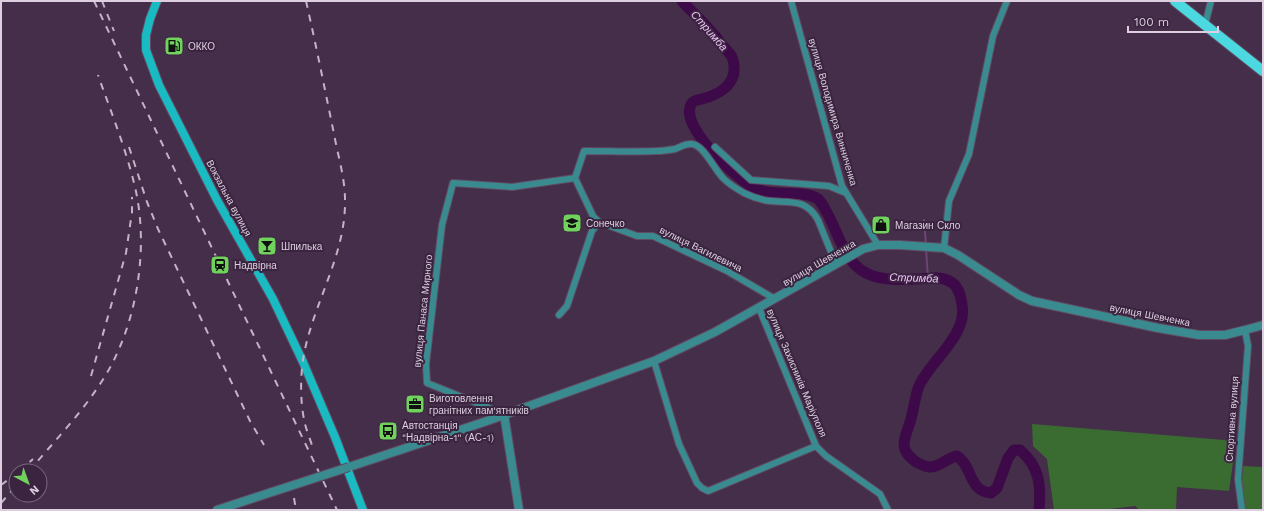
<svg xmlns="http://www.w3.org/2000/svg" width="1264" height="511" font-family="'Work Sans',sans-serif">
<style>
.green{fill:#3a6b31}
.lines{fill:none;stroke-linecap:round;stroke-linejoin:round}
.stream{stroke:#6e4476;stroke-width:2}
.river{stroke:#3e0948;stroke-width:11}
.minor-casing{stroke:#604b64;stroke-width:8}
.tertiary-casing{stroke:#604b64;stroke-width:10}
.secondary-casing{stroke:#604b64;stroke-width:10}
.primary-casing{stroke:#604b64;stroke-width:12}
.minor{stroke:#3a8b90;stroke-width:6}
.tertiary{stroke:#3a8b90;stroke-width:8}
.secondary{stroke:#19bac1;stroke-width:8}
.primary{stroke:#4cd8e0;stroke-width:10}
.rail{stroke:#c3b3c6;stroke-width:2;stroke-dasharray:7 7;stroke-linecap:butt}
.tertiary-bridge-casing{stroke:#604b64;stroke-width:10;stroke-linecap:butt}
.tertiary-bridge{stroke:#3a8b90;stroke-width:8}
.labels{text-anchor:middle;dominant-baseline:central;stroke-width:4;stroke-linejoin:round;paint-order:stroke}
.poi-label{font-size:10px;fill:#ddcfe0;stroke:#3a243f;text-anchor:start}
.street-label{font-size:10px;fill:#ddcfe0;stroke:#3a243f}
.water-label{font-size:11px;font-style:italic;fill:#eec2f7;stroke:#3a243f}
</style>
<rect width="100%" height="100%" fill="#452e49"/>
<g class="green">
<path d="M1032,424L1236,441L1229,491L1177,487L1176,510H1140L1135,506L1101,510H1054L1047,459L1033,446Z"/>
<path d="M1243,466L1263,467V510H1240Z"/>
</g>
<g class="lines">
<g class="stream">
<path d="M924,220L926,245"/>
<path d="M926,249L928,278"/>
</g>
<path class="river" d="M682,1C692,12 703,22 713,34C717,37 719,42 722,45C726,50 732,54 733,60C739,83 721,94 702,99C698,100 694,100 692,103C677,124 733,174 749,185C771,200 802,188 818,199C821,202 824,207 826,211C840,234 844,267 873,276C886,280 901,280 914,279C926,279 940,275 951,282C959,286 961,297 962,305C968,335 930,361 919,386C915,396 914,408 911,419C906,437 896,448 916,462C920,464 925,467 930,467C940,467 947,458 957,456C973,466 968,491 991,493L997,488L1008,458L1014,450H1020C1040,467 1041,486 1039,510"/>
<g class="minor-casing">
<g id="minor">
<path d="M791,1L842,186L878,245"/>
<path d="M1205,25L1211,1"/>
<path d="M715,147L751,180L829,186L846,193"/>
<path d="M944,248L949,201L969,154L993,36L1007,1"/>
<path d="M775,299L727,271L653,236H637L599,222L593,216L575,178L584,151C608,151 632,152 657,151C662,151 669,150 675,149C681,147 685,143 692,144C704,145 715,171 724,179C730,185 737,189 744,193C752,197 761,200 770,201C790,203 806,198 818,220L836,264"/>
<path d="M559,315L567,306L592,231L599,222"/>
<path d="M654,361L679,444L697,483L702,488L708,491L816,446L759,308"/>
<path d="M504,414L427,383L426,364L442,225L453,183L512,187L575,178"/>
<path d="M816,446L826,456L880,494L888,510"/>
<path d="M1242,510L1238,479L1248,346L1245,330"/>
</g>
</g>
<g class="tertiary-casing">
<g id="tertiary">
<path d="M504,414L519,510"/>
<path d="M349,467L487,421L654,361L715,332L863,249L878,245H900L944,248L958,255L1019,295L1032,301L1158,328L1199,335H1225L1245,330L1263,325"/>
<path d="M217,510L272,492"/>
</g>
</g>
<g class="secondary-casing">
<path id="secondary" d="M157,1L150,19L146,35V50L159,85L217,200L273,299L303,362L335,437L363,510"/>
</g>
<g class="primary-casing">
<path id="primary" d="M1175,1L1263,71"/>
</g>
<use href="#minor" class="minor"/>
<use href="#tertiary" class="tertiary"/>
<use href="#secondary" class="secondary"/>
<use href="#primary" class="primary"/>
<g class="rail">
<path d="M94,1L337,510"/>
<path d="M102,1L114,31"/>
<path d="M306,1C316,45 325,90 334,134C338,156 345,178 345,200C346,254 314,302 304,354C300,375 300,403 305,424C307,432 311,441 313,449"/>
<path d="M129,147L147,202L158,229L250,421L264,445"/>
<path d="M91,376L126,253L132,212V197"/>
<path d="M19,471L33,459"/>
<path d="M29,471C52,444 78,417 98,387C136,333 150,251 135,187C126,149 111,112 98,75"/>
<path d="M1,485L16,474"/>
<path d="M294,498L296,510"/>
<path d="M1,503L16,486"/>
</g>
<g class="tertiary-bridge-casing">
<path id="tertiary-bridge" d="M272,492L349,467"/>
</g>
<use href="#tertiary-bridge" class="tertiary-bridge"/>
</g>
<defs>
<g id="fuel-square" transform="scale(1)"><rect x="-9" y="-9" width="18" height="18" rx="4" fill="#71d25e" stroke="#3a243f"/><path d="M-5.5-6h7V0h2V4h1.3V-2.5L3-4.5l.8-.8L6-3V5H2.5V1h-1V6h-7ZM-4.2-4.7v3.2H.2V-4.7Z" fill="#111"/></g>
<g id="school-square" transform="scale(1)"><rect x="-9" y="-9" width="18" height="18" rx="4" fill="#71d25e" stroke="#3a243f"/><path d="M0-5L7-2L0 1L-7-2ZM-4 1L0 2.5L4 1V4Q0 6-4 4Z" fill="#111"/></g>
<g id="shop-square" transform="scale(1)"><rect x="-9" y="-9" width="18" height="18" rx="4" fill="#71d25e" stroke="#3a243f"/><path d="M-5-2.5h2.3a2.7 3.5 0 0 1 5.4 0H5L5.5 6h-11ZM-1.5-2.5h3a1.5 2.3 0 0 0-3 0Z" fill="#111"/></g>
<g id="bar-square" transform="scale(1)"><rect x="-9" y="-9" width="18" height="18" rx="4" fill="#71d25e" stroke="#3a243f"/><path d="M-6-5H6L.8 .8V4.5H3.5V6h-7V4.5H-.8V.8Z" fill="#111"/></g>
<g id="station-square" transform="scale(1)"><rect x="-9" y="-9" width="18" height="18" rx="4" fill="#71d25e" stroke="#3a243f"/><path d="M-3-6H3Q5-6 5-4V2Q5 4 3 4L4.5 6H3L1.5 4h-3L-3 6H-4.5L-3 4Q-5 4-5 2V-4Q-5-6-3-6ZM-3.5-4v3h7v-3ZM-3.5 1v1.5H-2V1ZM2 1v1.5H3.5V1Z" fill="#111"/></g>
<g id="office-square" transform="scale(1)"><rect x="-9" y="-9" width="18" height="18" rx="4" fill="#71d25e" stroke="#3a243f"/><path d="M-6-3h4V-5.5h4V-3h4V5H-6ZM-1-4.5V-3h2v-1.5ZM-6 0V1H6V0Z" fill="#111"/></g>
<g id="bus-square" transform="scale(1)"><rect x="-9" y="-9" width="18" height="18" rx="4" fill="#71d25e" stroke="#3a243f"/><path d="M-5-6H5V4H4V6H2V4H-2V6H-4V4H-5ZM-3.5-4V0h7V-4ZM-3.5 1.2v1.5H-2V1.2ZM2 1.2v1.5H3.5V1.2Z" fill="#111"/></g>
</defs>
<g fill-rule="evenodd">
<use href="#fuel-square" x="174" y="46"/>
<use href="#school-square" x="572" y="223"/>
<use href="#shop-square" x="881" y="225"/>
<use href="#bar-square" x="267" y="246"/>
<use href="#station-square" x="220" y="265"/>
<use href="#office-square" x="415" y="404"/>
<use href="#bus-square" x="388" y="431"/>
</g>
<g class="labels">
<g class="poi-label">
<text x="188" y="46">ОККО</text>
<text x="586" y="223">Сонечко</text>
<text x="895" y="225">Магазин Скло</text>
<text x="281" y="246">Шпилька</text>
<text x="234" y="265">Надвірна</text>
<text x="429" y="398">Виготовлення<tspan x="429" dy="12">гранітних пам'ятників</tspan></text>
<text x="402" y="425">Автостанція<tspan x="402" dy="12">"Надвірна-1" (АС-1)</tspan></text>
</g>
<g class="street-label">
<text transform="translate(833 112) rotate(74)">вулиця Володимира Винниченка</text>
<text transform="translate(229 198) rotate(62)">Вокзальна вулиця</text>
<text transform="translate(701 249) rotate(26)">вулиця Вагилевича</text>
<text transform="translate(819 263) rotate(-30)">вулиця Шевченка</text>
<text transform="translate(423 311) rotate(-84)">вулиця Панаса Мирного</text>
<text transform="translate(1150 315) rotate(11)">вулиця Шевченка</text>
<text transform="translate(797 373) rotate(67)">вулиця Захисників Маріуполя</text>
<text transform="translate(1232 419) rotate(-86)">Спортивна вулиця</text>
</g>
<g class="water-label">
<text transform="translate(709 31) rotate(49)">Стримба</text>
<text transform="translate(914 278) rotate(2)">Стримба</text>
</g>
</g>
<rect width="1264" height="511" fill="none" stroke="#ddcfe0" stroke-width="4"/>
<g transform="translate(28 483) rotate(139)"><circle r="19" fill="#3a243f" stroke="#7b687f"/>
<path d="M0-3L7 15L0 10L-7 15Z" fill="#71d25e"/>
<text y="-6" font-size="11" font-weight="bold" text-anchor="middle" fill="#ddcfe0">N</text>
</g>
<path d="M1128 26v6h90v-6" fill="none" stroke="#ddcfe0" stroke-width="2"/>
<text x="1134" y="26" font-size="12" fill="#ddcfe0" stroke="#3a243f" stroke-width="3" paint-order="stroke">100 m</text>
</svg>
